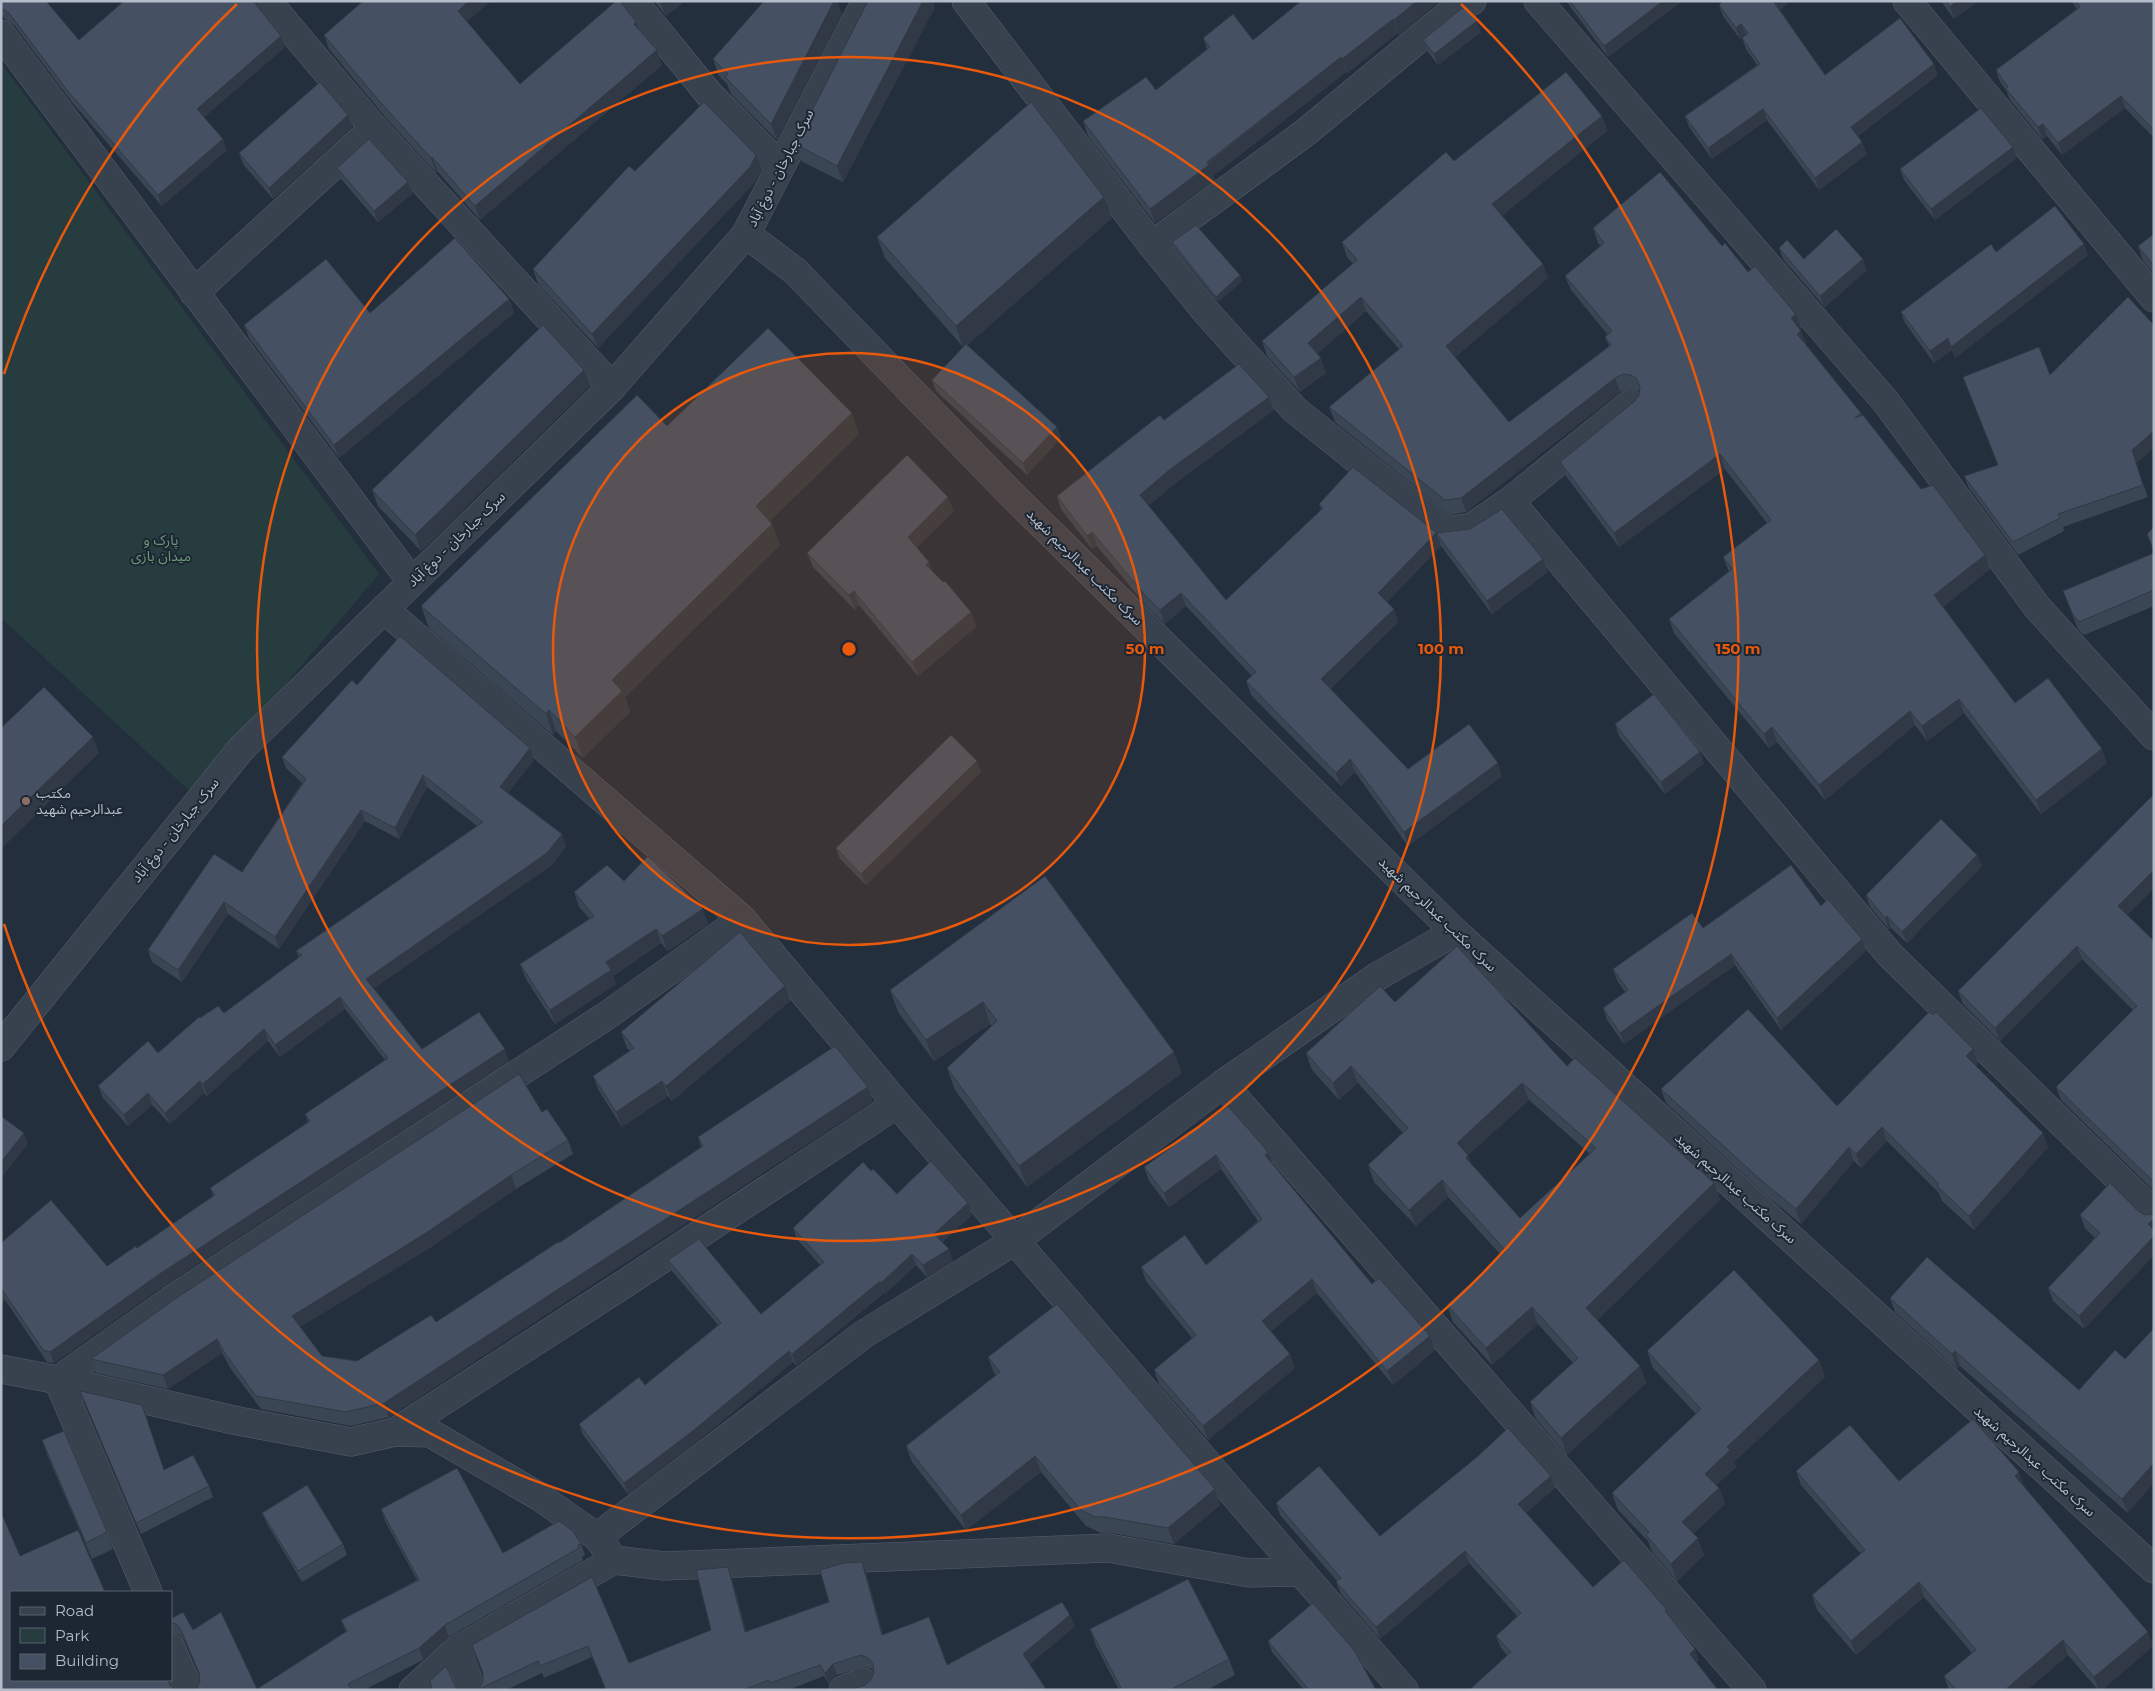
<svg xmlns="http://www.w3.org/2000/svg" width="2155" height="1691" font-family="Montserrat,'Noto Sans Arabic',sans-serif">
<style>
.green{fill:#263c3f}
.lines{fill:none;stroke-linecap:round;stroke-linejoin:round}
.street-casing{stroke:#565f6c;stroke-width:29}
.street{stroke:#38414e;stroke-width:28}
.wall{fill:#3b4654;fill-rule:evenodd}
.shaded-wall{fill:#303945}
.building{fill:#455162;stroke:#303945;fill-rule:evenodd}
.ring{fill:none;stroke:#e8590c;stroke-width:2.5}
.education-dot{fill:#8d6e63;stroke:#1d2633;stroke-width:2}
.labels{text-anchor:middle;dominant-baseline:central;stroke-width:4;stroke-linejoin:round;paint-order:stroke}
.street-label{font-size:14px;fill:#b4bcc9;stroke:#1d2633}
.park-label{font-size:14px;fill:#6b9a76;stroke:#1d2633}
.poi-label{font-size:14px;fill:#b4bcc9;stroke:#1d2633;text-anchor:start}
.centre{fill:#e8590c;stroke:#1d2633;stroke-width:2.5}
.ring-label{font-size:15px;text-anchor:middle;font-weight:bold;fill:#e8590c;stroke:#1d2633;stroke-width:4;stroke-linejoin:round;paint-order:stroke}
</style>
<rect width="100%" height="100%" fill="#242f3e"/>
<path class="green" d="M1,63L379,574L193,794L1,618Z"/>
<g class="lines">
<g class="street-casing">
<g id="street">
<path d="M267,1L374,128L612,387"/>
<path d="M633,1L709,94L780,166"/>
<path d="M966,1L1152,245L1207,313L1295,410L1446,531L1472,527L1510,501L1630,404"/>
<path d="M1538,1L1886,402L2037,607L2154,736"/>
<path d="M1907,1L2154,298"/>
<path d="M1,34L412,582"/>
<path d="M746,234L795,271L1009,492L1455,932L2154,1569"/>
<path d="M1152,245L1306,132L1457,7L1472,1"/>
<path d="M194,293L374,128"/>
<path d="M1510,501L1890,955L2154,1213"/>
<path d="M384,609L742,919L897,1104L1301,1572"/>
<path d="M1,1047L241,749L612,387L746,234L866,1"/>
<path d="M1223,1084L1752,1690"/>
<path d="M1,1369L58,1380L238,1421L351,1442L395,1432L430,1433L540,1497L597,1537L607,1550"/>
<path d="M395,1432L621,1286L897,1104"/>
<path d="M597,1537L864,1334L1016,1240L1223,1084L1378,976L1455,932"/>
<path d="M148,1592L58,1380L171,1300L606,1016L742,919"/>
<path d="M171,1648L189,1690"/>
<path d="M457,1650L472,1690"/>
<path d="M413,1690L457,1650L614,1560L664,1566L1108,1548L1249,1573L1301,1572L1404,1690"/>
<path d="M843,1690L863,1682"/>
</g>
</g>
<use href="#street" class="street"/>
</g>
<g class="wall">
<path d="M1,1L79,40L285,47L204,117L227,150L162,206L71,101L14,25L5,19L1,15Z"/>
<path d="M654,1H685L666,16Z"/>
<path d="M764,1H837L842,14L777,140L731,94L727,84L719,76L713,59Z"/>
<path d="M1439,1L1399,35L1398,33L1347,73L1346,72L1213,176L1215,180L1155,223L1088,136L1083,121L1156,90L1207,49L1203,38L1253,40Z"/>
<path d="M1566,1H1682L1608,57Z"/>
<path d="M1720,1H1791L1780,10L1825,75H1938L1858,136L1867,154L1819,190L1767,120L1712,159L1689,127L1685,116L1757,65L1746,49L1742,38L1746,35L1740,39L1723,16L1719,5L1721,3Z"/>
<path d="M1941,1H1978L1954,19Z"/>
<path d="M2071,1H2154V138L2125,108L2062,155L2047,136L2042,139L2010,100L2006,90L2000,82L1996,70L2077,9Z"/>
<path d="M935,7L843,182L801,161L795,144Z"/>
<path d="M467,22L520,84L636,22L639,30L662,65L480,220L438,172L436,173L386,118L329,49L324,35Z"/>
<path d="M1481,32L1438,65L1428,52L1423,40Z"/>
<path d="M348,115L352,127L273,199L243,164L239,153Z"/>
<path d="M1602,116L1607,131L1502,215L1543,264L1548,278L1455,357L1509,422L1609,346L1605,337L1608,335L1571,290L1565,276L1601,246L1598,243L1593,228L1722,246L1748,272L1796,314L1801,328L1800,329L1806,344L1921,489L1985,555L1990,569L1943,607L2015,703L2107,763L2041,814L1964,713L1927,741L1915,725L1825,800L1777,742L1769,748L1674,633L1669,619L1729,572L1723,557L1767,523L1725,469L1619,547L1566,476L1560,462L1635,401L1639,395L1640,392L1636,390L1628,389L1620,392L1466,512L1450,515L1335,422L1329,407L1399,349L1366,311L1317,354L1326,373L1300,392L1267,356L1262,341L1353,264L1347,257L1342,242L1454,161Z"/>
<path d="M2013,147L2017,158L1935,220L1904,180L1900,169Z"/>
<path d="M756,155L762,170L755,182L598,348L538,284L533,269Z"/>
<path d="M337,168L413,193L378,222L341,179Z"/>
<path d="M1112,218L967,345L1057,427L1061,438L1027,475L936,391L932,380L963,347L885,258L877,237Z"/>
<path d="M2154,234V274L2143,261L2138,246Z"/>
<path d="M1172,242L1240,275L1242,281L1218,302L1174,248Z"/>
<path d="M1779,248L1804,259L1867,270L1825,307L1783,259Z"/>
<path d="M1996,252L2088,255L1955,358L1952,350L1934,363L1905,323L1901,312Z"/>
<path d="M509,299L514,313L339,458L249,338L244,325Z"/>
<path d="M2154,325V448L2136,463L2148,497L2063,527L2064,531L2018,555L1969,488L1964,476L1997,465L2050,375Z"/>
<path d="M584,370L590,386L421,551L378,506L372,490Z"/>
<path d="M1274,410L1173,485L1148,506L1226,600L1321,510L1319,504L1437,533L1548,572L1492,614L1441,546L1387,602L1394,609L1398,622L1330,689L1408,769L1502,776L1408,846L1355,772L1341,786L1251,695L1246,681L1252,676L1186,606L1165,624L1148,608L1097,546L1092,549L1061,509L1057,496L1164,420Z"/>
<path d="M667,426L859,434L770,521L780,545L625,697L630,712L583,758L556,731L553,735L429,628L421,606Z"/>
<path d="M954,511L917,547L932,571L971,612L976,627L918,676L859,605L855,610L813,567L807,553Z"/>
<path d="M2154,527V606L2084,635L2078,629L2063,591L2154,553L2147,534Z"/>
<path d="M357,685L534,760L508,793L566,846L552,865L374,988L422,1049L509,1061L162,1287L54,1363L47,1362L5,1300L1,1304V1243L107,1266L137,1248L213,1196L210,1188L308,1122L305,1114L385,1060L345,1009L280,1057L268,1041L207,1096L204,1093L170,1124L152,1105L128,1126L103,1098L98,1086L158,1053L200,1018L224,1013L299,958L296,951L477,826L427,787L399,839L365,821L279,949L228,914L182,982L152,962L148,950L242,872L302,783L286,768L282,757Z"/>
<path d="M1615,724L1704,763L1665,794L1619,736Z"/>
<path d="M981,772L866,885L840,859L836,848Z"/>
<path d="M2154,796V888L2127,915L2154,941V1191L2061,1100L2056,1087L2133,1010L2082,959L2000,1041L1963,1004L1958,991Z"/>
<path d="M1977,855L1982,866L1907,943L1891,928L1889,929L1870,907L1866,895Z"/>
<path d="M1045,876L1182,1073L1027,1187L955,1090L947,1068L992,1026L990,1024L934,1061L898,1012L890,990Z"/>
<path d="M624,881L708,924L668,951L661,943L613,976L616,984L555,1024L526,979L520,964L590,919L579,907L574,892Z"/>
<path d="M1821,906L1866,951L1781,1030L1735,965L1624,1044L1607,1020L1603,1008L1625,992L1617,980L1613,969L1703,928Z"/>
<path d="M785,986L790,1001L672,1101L668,1096L622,1127L599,1091L593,1076L630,1051L627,1048L621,1032Z"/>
<path d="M1395,1002L1567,1066L1714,1183L1720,1200L1597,1320L1640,1366L1646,1383L1567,1455L1536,1419L1530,1402L1573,1363L1538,1324L1492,1365L1453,1322L1447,1305L1501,1255L1448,1197L1416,1226L1374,1182L1368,1165L1403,1133L1358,1083L1339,1100L1312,1070L1306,1053ZM1529,1100L1590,1154L1520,1218L1471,1164L1468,1155Z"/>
<path d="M1973,1049L1978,1063L1975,1066L2048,1147L1974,1230L1942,1201L1939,1193L1887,1141L1861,1168L1854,1161L1801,1224L1767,1196L1666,1103L1661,1089L1837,1106Z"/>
<path d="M873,1101L389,1417L351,1426L261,1409L231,1369L222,1353L168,1389L96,1373L91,1359L542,1112L568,1140L573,1154L516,1189L431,1247L300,1327L322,1356L357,1361L436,1322L559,1243L701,1147L698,1137Z"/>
<path d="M1228,1106L1268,1153L1273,1165L1372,1284L1435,1350L1393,1385L1317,1293L1271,1331L1290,1354L1295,1368L1208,1440L1159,1384L1154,1370L1192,1338L1146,1281L1141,1267L1206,1265L1258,1221L1221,1169L1169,1207L1149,1181L1144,1167Z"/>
<path d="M871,1171L897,1194L972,1215L942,1242L949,1249L953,1261L927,1277L916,1265L885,1294L884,1293L796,1366L793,1362L698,1441L628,1494L583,1435L579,1424L645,1385L718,1325L672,1271L668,1260L761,1314L820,1265L797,1239L793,1228Z"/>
<path d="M2138,1211L2145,1215L2154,1214V1255L2084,1329L2053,1301L2048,1288L2095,1238L2085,1228L2080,1215Z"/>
<path d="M1890,1298L2079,1390L2125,1359L2128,1513L1960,1366L1957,1369L1895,1312Z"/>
<path d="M1647,1351L1819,1360L1825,1377L1734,1462L1736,1467L1716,1485L1719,1488L1725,1504L1693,1534L1704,1555L1677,1581L1652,1552L1648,1541L1618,1510L1612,1493L1696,1414L1653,1368Z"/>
<path d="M988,1357L1215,1489L1220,1505L1174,1544L1111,1533H1101L1086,1526L1041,1472L966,1530L912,1462L906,1446L996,1375L994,1373Z"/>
<path d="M80,1391L164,1470L209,1486L213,1497L141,1534Z"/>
<path d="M42,1440L107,1532L113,1549L92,1559L48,1457Z"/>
<path d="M1796,1471L1899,1481L2024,1486L2153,1646L2102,1690H2098L2068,1655L2027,1690H1949L1944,1676L1972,1653L1924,1597L1856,1655L1817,1610L1812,1595L1861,1554L1801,1485Z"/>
<path d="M1551,1476L1555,1488L1526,1513L1593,1587L1670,1617L1699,1661L1507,1655L1501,1648L1496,1636L1518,1617L1469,1563L1380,1639L1341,1594L1336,1582L1337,1581L1280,1515L1276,1503L1380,1536Z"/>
<path d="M381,1509L503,1553L581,1544L585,1555L582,1557L583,1560L449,1637L423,1660L364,1690H195L197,1688L200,1681V1675L185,1641L180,1635L172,1633L171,1619L193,1630L257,1689L346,1632L341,1620L417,1580L385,1521Z"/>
<path d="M262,1513L343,1544L347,1555L302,1582L267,1524Z"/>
<path d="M866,1573L883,1635L947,1665L1075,1626L1030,1664L1046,1690H850L865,1685L871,1680L874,1672L872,1669L865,1667L837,1675L829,1684L824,1676L788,1690H606L592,1657L544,1678L542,1673L506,1690H480L479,1689L592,1577L629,1663L711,1630L732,1579L746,1631L829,1602Z"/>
<path d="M1090,1629L1229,1659L1235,1675L1207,1690H1119L1096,1646Z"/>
<path d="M1268,1641L1376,1690H1304L1272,1652Z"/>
</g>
<g class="shaded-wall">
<path d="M469,1H491L463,25L458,11Z"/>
<path d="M661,1H685L666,16L660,2Z"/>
<path d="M834,1H837L842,14L777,140L771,124Z"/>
<path d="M923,1H933L935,7L843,182L837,166Z"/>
<path d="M1417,1H1439L1399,35L1394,20Z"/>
<path d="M1663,1H1682L1608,57L1604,46Z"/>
<path d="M1773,1H1791L1777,12Z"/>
<path d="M1957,1H1978L1954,19L1950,7Z"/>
<path d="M1393,19L1398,33L1347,73L1342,59Z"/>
<path d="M1477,21L1481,32L1438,65L1434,54Z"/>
<path d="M636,22L641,36L634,24Z"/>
<path d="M1741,24L1746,35L1740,39L1736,28Z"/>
<path d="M281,36L285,47L201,120L197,109Z"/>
<path d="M657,50L662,65L480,220L475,206Z"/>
<path d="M1341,57L1346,72L1213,176L1215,180L1155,223L1150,209Z"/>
<path d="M1934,64L1938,75L1855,138L1851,127Z"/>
<path d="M2121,96L2125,108L2062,155L2058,143Z"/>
<path d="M1763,109L1767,120L1712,159L1708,148Z"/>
<path d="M348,115L352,127L273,199L269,188Z"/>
<path d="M1602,116L1607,131L1498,219L1492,204Z"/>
<path d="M2043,124L2047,136L2042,139L2038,127Z"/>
<path d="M223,139L227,150L162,206L158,195Z"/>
<path d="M1862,142L1867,154L1819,190L1815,178Z"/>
<path d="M2013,147L2017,158L1935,220L1931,209Z"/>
<path d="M756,155L762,170L755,182L598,348L592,334Z"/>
<path d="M432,157L438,172L436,173L431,158Z"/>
<path d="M408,182L413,193L378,222L374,211Z"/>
<path d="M1104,197L1112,218L963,348L956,326Z"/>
<path d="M2084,244L2088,255L1955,358L1951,347Z"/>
<path d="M1863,259L1867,270L1825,307L1820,296Z"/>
<path d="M1543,264L1548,278L1451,361L1446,346Z"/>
<path d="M1240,275L1242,281L1218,302L1216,297Z"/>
<path d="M1361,297L1366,311L1313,358L1308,343Z"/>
<path d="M509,299L514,313L339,458L334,445Z"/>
<path d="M1796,314L1801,328L1796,332L1791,318Z"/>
<path d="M1801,331L1806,345L1797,334Z"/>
<path d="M1948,338L1952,350L1934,363L1930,351Z"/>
<path d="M1321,358L1326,373L1300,392L1294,377Z"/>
<path d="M584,370L590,386L421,551L415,535Z"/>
<path d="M1615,378L1620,392L1466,512L1461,498Z"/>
<path d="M1269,397L1274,410L1173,485L1144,509L1140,495L1168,471Z"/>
<path d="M852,413L859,434L763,528L756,506Z"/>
<path d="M1057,427L1061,438L1027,475L1023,463Z"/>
<path d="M2154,431V448L2136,463L2148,497L2132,450Z"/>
<path d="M1720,454L1725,469L1619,547L1614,533Z"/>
<path d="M948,497L954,511L913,551L908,537Z"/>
<path d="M772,524L780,545L625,697L630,712L583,758L575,737L612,680Z"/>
<path d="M1092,532L1097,546L1092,549L1087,536Z"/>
<path d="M1436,533L1441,546L1383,606L1378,593Z"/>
<path d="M1985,555L1990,569L1939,610L1934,595Z"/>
<path d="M1543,559L1548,572L1492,614L1487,601Z"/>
<path d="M929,562L934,576L926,565Z"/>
<path d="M854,591L859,605L855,610L849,595Z"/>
<path d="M1181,593L1186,606L1165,624L1160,610Z"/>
<path d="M1394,609L1398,622L1325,693L1321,679Z"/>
<path d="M971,612L976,627L918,676L912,662Z"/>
<path d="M1959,699L1964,713L1927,741L1922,726Z"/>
<path d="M549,710L556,731L553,735L546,714Z"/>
<path d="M1910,711L1915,725L1825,800L1819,785Z"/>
<path d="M1772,727L1777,742L1769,748L1764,734Z"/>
<path d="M93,737L99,753L1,849V826Z"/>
<path d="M530,748L534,760L504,798L500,787Z"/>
<path d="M2102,749L2107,763L2041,814L2036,800Z"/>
<path d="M1700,752L1704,763L1665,794L1661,782Z"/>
<path d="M1350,759L1355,772L1341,786L1336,773Z"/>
<path d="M977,761L981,772L866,885L861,874Z"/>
<path d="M1498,763L1502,776L1408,846L1404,832Z"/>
<path d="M423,775L427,787L399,839L395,828Z"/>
<path d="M361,810L365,821L279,949L275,937Z"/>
<path d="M562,834L566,846L552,865L370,991L366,979Z"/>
<path d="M1977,855L1982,866L1907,943L1902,932Z"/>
<path d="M2154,870V888L2123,919L2118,906Z"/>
<path d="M224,902L228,914L182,982L178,970Z"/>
<path d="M703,909L708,924L668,951L662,936Z"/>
<path d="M1887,916L1891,928L1889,929L1885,918Z"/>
<path d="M656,929L661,943L613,976L616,984L555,1024L550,1010L606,962Z"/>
<path d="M1862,939L1866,951L1781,1030L1777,1018Z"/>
<path d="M2077,946L2082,959L2000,1041L1995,1028Z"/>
<path d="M1731,954L1735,965L1624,1044L1620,1033Z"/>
<path d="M785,986L790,1001L672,1101L666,1086Z"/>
<path d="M340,997L345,1009L280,1057L275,1045Z"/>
<path d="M983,1002L990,1024L934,1061L926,1040Z"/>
<path d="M264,1029L268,1041L207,1096L203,1084Z"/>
<path d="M505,1049L509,1061L162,1287L54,1363L50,1352L158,1275Z"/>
<path d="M1973,1049L1978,1063L1971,1070L1966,1056Z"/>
<path d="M1174,1052L1182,1073L1027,1187L1019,1166Z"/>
<path d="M1351,1066L1358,1083L1339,1100L1333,1083Z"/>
<path d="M200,1081L204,1093L170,1124L165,1113Z"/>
<path d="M662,1081L668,1096L622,1127L616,1112Z"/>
<path d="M1522,1083L1529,1100L1463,1160L1457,1143Z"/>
<path d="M868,1087L873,1101L389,1417L384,1403Z"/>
<path d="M148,1093L152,1105L128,1126L124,1115Z"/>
<path d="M1882,1127L1887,1141L1861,1168L1856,1154Z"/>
<path d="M24,1133L28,1144L1,1178V1162Z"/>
<path d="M2043,1133L2048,1147L1974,1230L1969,1216Z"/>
<path d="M1849,1147L1854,1161L1801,1224L1796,1209Z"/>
<path d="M1268,1153L1274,1167L1265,1155Z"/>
<path d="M1216,1155L1221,1169L1169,1207L1164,1193Z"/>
<path d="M1468,1155L1474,1172L1466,1158Z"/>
<path d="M511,1175L516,1189L431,1247L297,1329L292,1316Z"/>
<path d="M1442,1180L1448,1197L1416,1226L1409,1210Z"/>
<path d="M1714,1183L1720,1200L1592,1324L1586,1308Z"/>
<path d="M968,1203L972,1215L938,1245L934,1234Z"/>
<path d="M2154,1219V1255L2084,1329L2079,1316L2148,1224Z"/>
<path d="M949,1249L953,1261L927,1277L923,1265Z"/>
<path d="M912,1254L916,1265L885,1294L881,1283Z"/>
<path d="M1312,1279L1317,1293L1267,1335L1262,1321Z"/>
<path d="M880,1281L884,1293L796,1366L792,1354Z"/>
<path d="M1,1289L5,1300L1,1304Z"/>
<path d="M1532,1307L1538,1324L1492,1365L1486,1348Z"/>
<path d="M1430,1336L1435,1350L1393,1385L1387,1371Z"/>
<path d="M217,1339L222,1353L168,1389L163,1375Z"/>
<path d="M789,1351L793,1362L698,1441L628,1494L624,1483Z"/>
<path d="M1955,1351L1960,1366L1957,1369L1952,1354Z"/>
<path d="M1290,1354L1295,1368L1208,1440L1203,1426Z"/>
<path d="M1819,1360L1825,1377L1734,1462L1736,1467L1711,1490L1705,1474L1727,1447Z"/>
<path d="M1640,1366L1646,1383L1567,1455L1561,1438Z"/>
<path d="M1035,1456L1041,1472L966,1530L961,1515Z"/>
<path d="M2154,1463V1483L2128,1513L2122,1499Z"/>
<path d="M2019,1472L2024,1486L2015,1476Z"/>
<path d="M1551,1476L1555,1488L1523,1516L1518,1504Z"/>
<path d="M1719,1488L1725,1504L1688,1539L1682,1522Z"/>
<path d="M1215,1489L1220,1505L1174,1544L1168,1528Z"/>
<path d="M1698,1538L1704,1555L1677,1581L1671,1564Z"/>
<path d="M1465,1551L1469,1563L1380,1639L1376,1627Z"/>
<path d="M862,1562L866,1573L886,1647L882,1635Z"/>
<path d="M728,1567L732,1579L749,1643L745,1632Z"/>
<path d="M1919,1582L1924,1597L1856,1655L1851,1641Z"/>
<path d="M1070,1615L1075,1626L1027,1666L1023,1654Z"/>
<path d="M445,1625L449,1637L423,1660L419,1648Z"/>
<path d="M2148,1632L2153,1646L2102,1690H2099L2094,1677Z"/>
<path d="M2063,1640L2068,1655L2027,1690H2005Z"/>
<path d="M1695,1649L1699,1661L1694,1665L1690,1654Z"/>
<path d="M833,1664L837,1675L829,1684L825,1673Z"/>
</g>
<g class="building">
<path d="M1,1H46L79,40L124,1H253L281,36L197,109L223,139L158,195L67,90L9,13L1,8Z"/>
<path d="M363,1H469L458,11L520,84L616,1H620L636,22L634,24L657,50L475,206L432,157L431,158L381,103L324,35Z"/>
<path d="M764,1H834L771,124L725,77L728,74L713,59Z"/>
<path d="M868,1H923L837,166L795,144Z"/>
<path d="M1301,1H1417L1394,20L1393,19L1342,59L1341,57L1207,162L1209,165L1150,209L1083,121L1146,77L1156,90L1210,47L1203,38L1233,14L1253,40Z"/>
<path d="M1570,1H1663L1604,46Z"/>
<path d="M1723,1H1773L1825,75L1900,18L1934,64L1851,127L1862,142L1815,178L1763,109L1708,148L1685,116L1760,64L1742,38L1748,33L1741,24L1736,28L1719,5Z"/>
<path d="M1946,1H1957L1950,7Z"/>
<path d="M2075,1H2154V130L2121,96L2058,143L2043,124L2038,127L2006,89L2008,87L1996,70L2080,7Z"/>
<path d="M1466,7L1477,21L1434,54L1423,40L1461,9Z"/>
<path d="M1566,72L1602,116L1492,204L1543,264L1446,346L1509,422L1611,345L1605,337L1612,331L1565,276L1604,243L1593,228L1660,172L1722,246L1725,243L1748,272L1755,266L1796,314L1791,318L1801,331L1797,334L1861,413L1855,418L1863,415L1921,489L1933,485L1985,555L1934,595L2015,703L2048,678L2102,749L2036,800L1959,699L1922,726L1910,711L1819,785L1772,727L1764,734L1669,619L1732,569L1723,557L1771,520L1720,454L1614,533L1560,462L1635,401L1639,395L1640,387L1637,379L1631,375L1623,374L1615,378L1461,498L1445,500L1329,407L1403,346L1361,297L1308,343L1321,358L1294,377L1262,341L1357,260L1342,242L1446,152L1454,161Z"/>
<path d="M320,82L348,115L269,188L239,153Z"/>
<path d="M704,102L756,155L750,167L592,334L533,269L629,166L635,171Z"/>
<path d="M1031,102L1104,197L956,326L877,237Z"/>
<path d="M1981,108L2013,147L1931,209L1900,169Z"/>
<path d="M369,139L408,182L374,211L337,168Z"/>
<path d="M2055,206L2084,244L1951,347L1948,338L1930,351L1901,312L1991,244L1996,252Z"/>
<path d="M1196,225L1240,275L1216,297L1172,242Z"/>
<path d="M1836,229L1863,259L1820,296L1779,248L1787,240L1804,259Z"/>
<path d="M2154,234V266L2138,246Z"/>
<path d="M455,238L509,299L334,445L244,325L326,259L370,313Z"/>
<path d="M2128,297L2154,325V431L2132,450L2143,485L2058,514L2060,518L2013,542L1964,476L1998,465L1963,377L2039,347L2050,375Z"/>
<path d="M543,325L584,370L415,535L372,490Z"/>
<path d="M768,328L852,413L756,506L772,524L612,680L622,691L575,737L549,710L546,714L421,606L637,395L667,426Z"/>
<path d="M966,344L1057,427L1023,463L932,380Z"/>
<path d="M1239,364L1269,397L1168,471L1140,495L1226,600L1323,508L1319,504L1353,467L1437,533L1470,529L1502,509L1543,559L1487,601L1436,533L1378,593L1394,609L1321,679L1408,769L1469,724L1498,763L1404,832L1350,759L1336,773L1246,681L1256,672L1181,593L1160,610L1144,594L1092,532L1087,536L1057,496L1160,415L1164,420Z"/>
<path d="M907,455L948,497L908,537L929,562L926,565L943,582L945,581L971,612L912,662L854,591L849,595L807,553Z"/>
<path d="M2154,527V551L2147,534Z"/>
<path d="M2154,553V590L2079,622L2073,615L2063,591Z"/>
<path d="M400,636L530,748L500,787L562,834L547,853L366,979L422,1049L479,1012L505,1049L158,1275L50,1352L43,1350L1,1288V1243L51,1200L107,1266L136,1246L137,1248L215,1195L210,1188L310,1121L305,1114L388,1058L340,997L275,1045L264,1029L203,1084L200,1081L165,1113L148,1093L124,1115L98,1086L148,1041L158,1053L199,1017L200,1018L218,1006L224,1013L302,955L296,951L483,822L423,775L395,828L361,810L275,937L224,902L178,970L148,950L214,854L242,872L306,779L282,757L352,680L357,685Z"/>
<path d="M44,687L93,737L1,826V728Z"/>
<path d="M1654,694L1700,752L1661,782L1615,724Z"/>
<path d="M951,735L977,761L861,874L836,848Z"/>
<path d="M2153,795L2154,796V870L2118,906L2154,941V1182L2056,1087L2137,1006L2077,946L1995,1028L1958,991Z"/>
<path d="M1941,819L1977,855L1902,932L1887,916L1885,918L1866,895Z"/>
<path d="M648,856L703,909L662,936L656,929L606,962L611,970L550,1010L520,964L594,916L574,892L607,865L624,881Z"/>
<path d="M1791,865L1821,906L1828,899L1862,939L1777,1018L1731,954L1620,1033L1603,1008L1628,990L1613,969L1692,913L1703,928Z"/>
<path d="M1045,876L1174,1052L1019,1166L947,1068L997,1021L983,1002L926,1040L890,990Z"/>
<path d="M740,932L785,986L666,1086L662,1081L616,1112L593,1076L634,1048L621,1032Z"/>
<path d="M1457,946L1567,1066L1575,1058L1714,1183L1586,1308L1640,1366L1561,1438L1530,1402L1578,1358L1532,1307L1486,1348L1447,1305L1506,1251L1442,1180L1409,1210L1368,1165L1408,1128L1351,1066L1333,1083L1306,1053L1380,986L1395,1002ZM1522,1083L1596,1148L1520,1218L1466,1158L1468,1155L1457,1143Z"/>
<path d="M1748,1009L1837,1106L1929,1012L1933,1015L1936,1012L1973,1049L1966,1056L2043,1133L1969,1216L1937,1186L1939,1184L1882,1127L1856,1154L1849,1147L1796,1209L1762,1181L1661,1089Z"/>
<path d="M835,1046L868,1087L384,1403L346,1412L256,1396L226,1355L217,1339L163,1375L91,1359L175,1299L519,1074L542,1112L547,1109L568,1140L511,1175L426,1233L292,1316L322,1356L357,1361L431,1315L436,1322L558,1242L559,1243L703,1146L698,1137Z"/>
<path d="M1228,1106L1264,1147L1268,1153L1265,1155L1372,1284L1379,1278L1430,1336L1387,1371L1312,1279L1262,1321L1290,1354L1203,1426L1154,1370L1196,1335L1141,1267L1185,1235L1206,1265L1262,1219L1216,1155L1164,1193L1144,1167Z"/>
<path d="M1,1116L24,1133L1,1162Z"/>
<path d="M931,1161L968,1203L934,1234L949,1249L923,1265L912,1254L881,1283L880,1281L792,1354L789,1351L694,1430L624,1483L579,1424L639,1377L645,1385L721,1323L668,1260L699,1239L761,1314L824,1262L793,1228L863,1162L871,1171L873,1169L897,1194Z"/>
<path d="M2110,1183L2138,1211L2145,1215L2154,1214V1219L2148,1224L2154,1230V1236L2079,1316L2048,1288L2100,1233L2080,1215Z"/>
<path d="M1927,1257L2079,1390L2115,1350L2125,1359L2154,1328V1463L2122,1499L1955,1351L1952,1354L1890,1298Z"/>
<path d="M1734,1270L1819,1360L1727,1447L1730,1450L1705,1474L1719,1488L1682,1522L1698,1538L1671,1564L1646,1535L1649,1532L1612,1493L1701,1409L1647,1351Z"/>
<path d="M1057,1304L1215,1489L1168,1528L1105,1517H1095L1081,1510L1035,1456L961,1515L906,1446L1000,1372L988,1357Z"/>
<path d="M80,1391L142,1405L164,1470L193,1455L209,1486L136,1523Z"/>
<path d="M1973,1419L2019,1472L2015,1476L2148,1632L2094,1677L2063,1640L2005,1690H1956L1944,1676L1976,1650L1919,1582L1851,1641L1812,1595L1865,1550L1796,1471L1850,1425L1899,1481Z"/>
<path d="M1508,1428L1551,1476L1518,1504L1593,1587L1624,1560L1667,1610L1665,1611L1695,1649L1690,1654L1718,1690H1469L1511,1652L1496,1636L1521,1613L1465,1551L1376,1627L1336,1582L1341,1578L1276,1503L1319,1466L1380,1536L1477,1457Z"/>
<path d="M64,1431L107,1532L86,1543L42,1440Z"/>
<path d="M457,1468L503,1553L559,1521L573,1531L581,1544L578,1545L579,1548L445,1625L419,1648L348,1684L352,1690H195L197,1688L200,1681L199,1673L181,1630L176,1624L171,1622V1619L183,1612L193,1630L221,1612L257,1689L347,1631L341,1620L419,1580L381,1509Z"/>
<path d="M307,1485L343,1544L298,1571L262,1513Z"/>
<path d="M1,1512L20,1556L78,1530L105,1592H11V1680H168L170,1685L175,1690H1Z"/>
<path d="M862,1562L882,1635L929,1617L947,1665L1062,1602L1070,1615L1023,1654L1046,1689L850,1690L865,1685L871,1680L874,1672L873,1664L868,1658L861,1655L833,1664L825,1673L820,1665L770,1683L769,1680L743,1690H606L588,1646L540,1666L538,1661L479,1689L483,1681V1673L472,1645L592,1577L629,1663L711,1630L696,1570L728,1567L745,1632L829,1602L820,1570L844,1563Z"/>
<path d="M1188,1579L1229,1659L1170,1690H1122L1090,1629Z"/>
<path d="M1313,1603L1354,1650L1376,1690H1309L1268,1641Z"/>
<path d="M446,1666L457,1690H432L430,1681Z"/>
</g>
<circle cx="849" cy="649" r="296" fill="#e8590c" fill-opacity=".12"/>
<g class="ring">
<circle cx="849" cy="649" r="296"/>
<circle cx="849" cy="649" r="592"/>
<path d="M4 374A889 889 0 0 1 237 4M1461 4A889 889 0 1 1 4 924"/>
</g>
<circle class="education-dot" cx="26" cy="801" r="5"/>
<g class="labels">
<g class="street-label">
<text transform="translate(780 168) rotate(-63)">سرک جبارخان - دوغ آباد</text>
<text transform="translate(456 539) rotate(-44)">سرک جبارخان - دوغ آباد</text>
<text transform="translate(1085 567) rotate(45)">سرک مکتب عبدالرحیم شهید</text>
<text transform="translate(175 830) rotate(-51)">سرک جبارخان - دوغ آباد</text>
<text transform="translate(1438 914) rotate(44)">سرک مکتب عبدالرحیم شهید</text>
<text transform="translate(1736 1188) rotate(42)">سرک مکتب عبدالرحیم شهید</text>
<text transform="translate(2035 1461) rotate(42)">سرک مکتب عبدالرحیم شهید</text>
</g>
<g class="park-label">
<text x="161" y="540">پارک و<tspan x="161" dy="16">میدان بازی</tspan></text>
</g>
<g class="poi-label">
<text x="36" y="793">مکتب<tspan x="36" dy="16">عبدالرحیم شهید</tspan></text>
</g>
</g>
<circle cx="849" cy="649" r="8" class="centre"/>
<g class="ring-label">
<text x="1145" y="654">50 m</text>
<text x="1441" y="654">100 m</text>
<text x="1738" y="654">150 m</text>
</g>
<rect width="2155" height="1691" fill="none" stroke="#b4bcc9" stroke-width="5"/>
<rect x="10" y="1591" width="162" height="90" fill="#1d2633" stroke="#59626f"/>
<rect x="20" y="1607" width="25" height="8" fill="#38414e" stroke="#59626f"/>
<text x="55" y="1616" font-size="15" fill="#b4bcc9">Road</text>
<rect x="20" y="1628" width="25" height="15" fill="#263c3f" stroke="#59626f"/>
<text x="55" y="1641" font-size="15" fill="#b4bcc9">Park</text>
<rect x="20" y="1654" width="25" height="15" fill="#455162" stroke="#59626f"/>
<text x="55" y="1666" font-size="15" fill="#b4bcc9">Building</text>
</svg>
